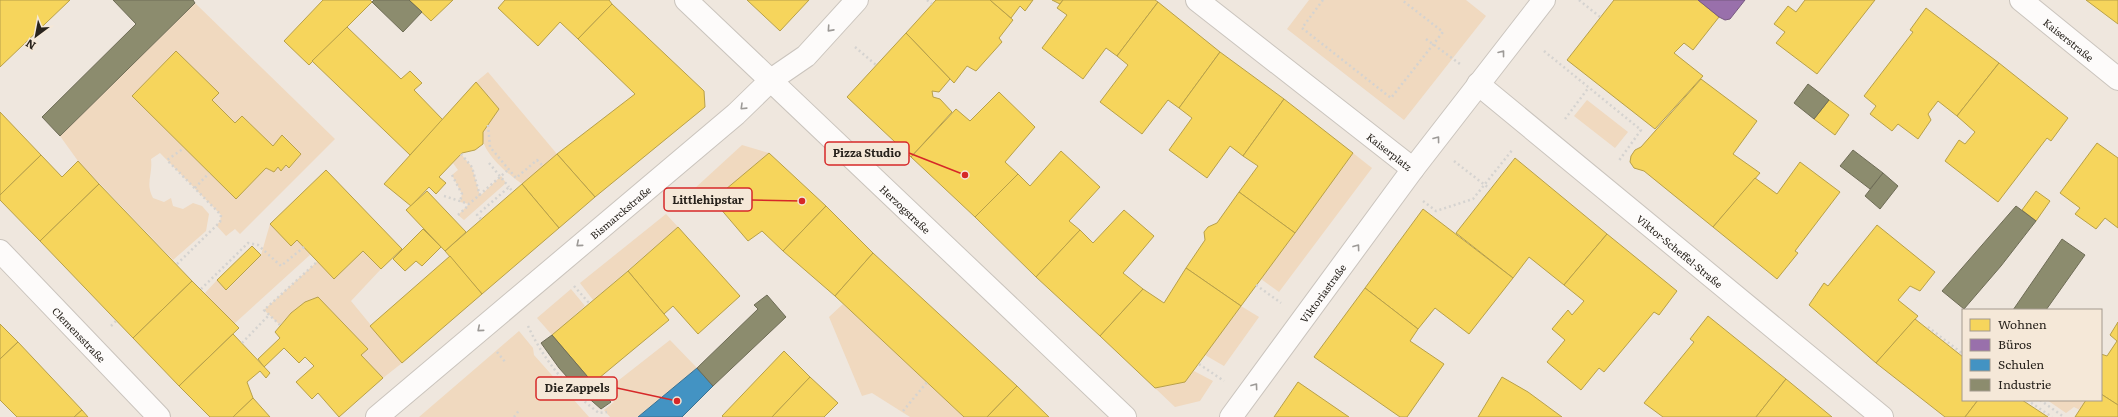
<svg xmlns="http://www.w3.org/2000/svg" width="2118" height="417" font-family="Literata,serif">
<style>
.green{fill:#f0d9bf;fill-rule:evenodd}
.homes{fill:#f6d55c;stroke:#b8a049}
.offices{fill:#9970ab;stroke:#775980}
.schools{fill:#4393c3;stroke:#3b7191}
.industry{fill:#8c8c6e;stroke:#6e6c56}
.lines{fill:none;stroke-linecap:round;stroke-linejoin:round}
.minor-casing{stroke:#cac4bd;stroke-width:24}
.path{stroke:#d5d3d0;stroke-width:2.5;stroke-dasharray:2 3;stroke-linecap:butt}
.minor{stroke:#fdfbfa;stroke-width:22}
.oneway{stroke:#9d9a97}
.labels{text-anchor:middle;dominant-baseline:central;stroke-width:4;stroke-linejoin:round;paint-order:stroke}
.street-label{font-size:10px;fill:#28231d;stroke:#f5e8d8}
.leader{fill:none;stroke:#d62828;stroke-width:1.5}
.callout-dot{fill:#d62828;stroke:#f5e8d8;stroke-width:1.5}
.callout{fill:#f5e8d8;stroke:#d62828;stroke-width:1.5}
.callout-label{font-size:11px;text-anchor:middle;font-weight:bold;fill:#28231d}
</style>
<rect width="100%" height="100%" fill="#efe7de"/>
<g class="green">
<path d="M1309,0H1466L1486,16L1404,120L1287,29Z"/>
<path d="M195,3L335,139L240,234L235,229L226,236L216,225L220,222L221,215L160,153L151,159C153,175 145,183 153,198L164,202L171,198L173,206L183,209L193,203L202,206L209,214L206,231L173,260L78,161L60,136ZM176,51L219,93L212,100L235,123L242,116L273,146L283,135L301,154L290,168L286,165L281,171L278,167L274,172L266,168L236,199L132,96Z"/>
<path d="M488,72L557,154L522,184C509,175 477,149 483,131C485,124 495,115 499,109L476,82Z"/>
<path d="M1587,100L1628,132L1615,148L1574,116Z"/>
<path d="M742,145L769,153L713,200L694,189Z"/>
<path d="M1353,153L1372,168L1279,292L1261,279Z"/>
<path d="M461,154L472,167L480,196L501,176L506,183L464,220L458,215L469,204L460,202L462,194L452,175L458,170L453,163Z"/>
<path d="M666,214L678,227L593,300L580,283Z"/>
<path d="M270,224L291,245L297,240L311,254L234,324L205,293L217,280L227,290L261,255Z"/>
<path d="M363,251L381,269L351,301L402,363L383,378L361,355L367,348L318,297C301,303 291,312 280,325L264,310L318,261L334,279Z"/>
<path d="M571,289L585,306L552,335L537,318Z"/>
<path d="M843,304L964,417H910L872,393L862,396L829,317Z"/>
<path d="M1241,306L1259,317L1224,366L1205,355Z"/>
<path d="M519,331L533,348L534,355L589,417H419Z"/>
<path d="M670,340L697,368L638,417H610L604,410L614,402L605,391Z"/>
<path d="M1194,371L1213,381L1200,401L1175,407L1155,388L1185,382Z"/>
<path d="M2047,400H2086L2080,410L2074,407L2066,413Z"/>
</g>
<g class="homes">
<path d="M0,0H70L0,67Z"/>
<path d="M323,0H370L372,2L309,65L284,41Z"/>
<path d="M409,0H453L431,21Z"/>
<path d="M505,0H609L612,4L578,39L560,22L538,46L498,8Z"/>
<path d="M747,0H809L780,31Z"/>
<path d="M936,0H990L1013,20L999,38L1002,42L976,71L967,66L954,83L906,33Z"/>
<path d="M990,0H1033L1025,11L1020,6L1011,18Z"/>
<path d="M1052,0H1063L1060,4Z"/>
<path d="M1063,0H1155L1158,2L1117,56L1106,48L1083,79L1042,48L1067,15L1057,8Z"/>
<path d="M1614,0H1698L1719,17L1693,50L1684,43L1674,53L1703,76L1655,129L1567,60Z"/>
<path d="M1805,0H1875L1817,74L1776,43L1785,32L1774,24L1788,6L1796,12Z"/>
<path d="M2086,0H2118V24Z"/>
<path d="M1158,2L1220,52L1179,108L1168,100L1142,134L1100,102L1128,65L1117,56Z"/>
<path d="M612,4L704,91L705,107L595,197L557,154L635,94L578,39Z"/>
<path d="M1926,8L1999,63L1957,116L1938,101L1928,114L1931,120L1918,139L1898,124L1892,131L1870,114L1876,106L1864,96L1913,32L1910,30Z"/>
<path d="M347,27L401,79L410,71L422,83L414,90L443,120L410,155L312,61Z"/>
<path d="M906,33L950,79L939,92L932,91L933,97L940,99L952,112L911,157L847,97Z"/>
<path d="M176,51L219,93L212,100L235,123L242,116L273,146L282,135L301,154L289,168L286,165L281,171L278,167L274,172L266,168L236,199L132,96Z"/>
<path d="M1220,52L1284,99L1243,156L1230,146L1207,178L1169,150L1192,118L1179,108Z"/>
<path d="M1999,63L2068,118L2051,141L2047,138L1998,202L1945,161L1959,140L1965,144L1975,132L1957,116Z"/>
<path d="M1701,79L1757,121L1733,154L1760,173L1713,227L1644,171L1634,168L1630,162L1631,156L1635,150L1641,147Z"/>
<path d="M476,82L499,109L483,132V144L475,150L462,153L439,177L446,183L436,194L429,187L411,206L384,184Z"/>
<path d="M999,92L1035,127L1005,162L1018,174L975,217L911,157L956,109L970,121Z"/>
<path d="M1284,99L1353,153L1295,233L1239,192L1258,166L1243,156Z"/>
<path d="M1829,100L1849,115L1835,135L1814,119Z"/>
<path d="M0,112L41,155L0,195Z"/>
<path d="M2097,143L2118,158V228L2105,218L2096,229L2075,214L2080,208L2060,193Z"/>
<path d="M1061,151L1100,187L1069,221L1080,230L1036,277L975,217L1018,174L1030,186Z"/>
<path d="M769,153L826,206L783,251L762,231L748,241L713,200Z"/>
<path d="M557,154L595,197L559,228L522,184Z"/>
<path d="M41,155L62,177L78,161L99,184L40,241L0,200V195Z"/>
<path d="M1515,158L1607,234L1564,285L1529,257L1513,278L1456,233Z"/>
<path d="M1800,162L1840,192L1795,251L1798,253L1777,279L1713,227L1755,178L1777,194Z"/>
<path d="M326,170L402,249L381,269L363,251L334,279L297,240L291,246L270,224Z"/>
<path d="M99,184L192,281L133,338L40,241Z"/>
<path d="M522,184L559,228L482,294L445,251Z"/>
<path d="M427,191L466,232L445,251L406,210Z"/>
<path d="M2036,191L2050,201L2036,221L2022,210Z"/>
<path d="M1239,192L1295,233L1241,306L1186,268L1205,240L1204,232L1208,227L1217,223Z"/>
<path d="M826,206L873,253L835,296L783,251Z"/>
<path d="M1423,209L1513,278L1469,334L1435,308L1418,329L1365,288Z"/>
<path d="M1124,210L1154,236L1123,273L1143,289L1100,336L1036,277L1080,230L1093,243Z"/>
<path d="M1877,225L1935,272L1920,291L1910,286L1898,300L1918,316L1876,363L1809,305L1824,283L1828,286Z"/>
<path d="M678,227L740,296L698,334L673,306L664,314L628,271Z"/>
<path d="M423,229L441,247L422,266L416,261L405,271L393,259Z"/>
<path d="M1607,234L1677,291L1659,315L1654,312L1604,372L1599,368L1581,390L1547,362L1565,340L1552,329L1568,310L1572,315L1584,301L1564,285Z"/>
<path d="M252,246L261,255L226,290L217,280Z"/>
<path d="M873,253L1017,386L987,417H964L835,296Z"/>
<path d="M450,256L482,294L402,363L370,326Z"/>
<path d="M1186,268L1241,306L1185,382L1155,388L1100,336L1143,289L1164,303Z"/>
<path d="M628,271L669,320L593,383L552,335Z"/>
<path d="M192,281L239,328L179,386L133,338Z"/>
<path d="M1365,288L1418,329L1410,341L1444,364L1407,417H1400L1314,357Z"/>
<path d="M318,297L368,349L361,355L383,378L339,417L318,393L312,399L296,382L314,366L305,357L299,363L284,348L264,367L258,359L280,338L275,332L291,313L305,302Z"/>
<path d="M1708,316L1786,379L1756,417H1663L1644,403L1694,342L1690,339Z"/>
<path d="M1915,319L1963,357V400H1978L1965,417H1945L1876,363Z"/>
<path d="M2118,322V405L2101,394V354L2107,356L2117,341L2110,335Z"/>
<path d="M0,324L18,342L0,359Z"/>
<path d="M233,334L270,373L266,378L260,371L247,382L253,398L233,417H210L179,386Z"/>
<path d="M18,342L82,410L74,417H17L0,400V359Z"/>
<path d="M784,351L810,377L772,417H723L722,416Z"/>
<path d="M810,377L838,403L824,417H772Z"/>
<path d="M1502,377L1528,392L1562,417H1478Z"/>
<path d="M1786,379L1832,417H1756Z"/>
<path d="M1298,382L1349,417H1274Z"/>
<path d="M1017,386L1049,417H987Z"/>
<path d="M2101,394L2118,405V417H2075L2086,400H2101Z"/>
<path d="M253,398L270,417H233Z"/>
<path d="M1978,400H2022L2048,417H1965Z"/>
<path d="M82,410L88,417H74Z"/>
</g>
<path class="offices" d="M1698,0H1745L1730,19L1725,20L1719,17Z"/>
<path class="schools" d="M697,368L713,386L682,417H638Z"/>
<g class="industry">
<path d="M113,0H193L195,3L60,136L42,117L136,24Z"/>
<path d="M374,0H409L422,12L403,32L372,2Z"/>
<path d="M1808,84L1829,100L1814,119L1794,103Z"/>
<path d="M1853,150L1883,173L1870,189L1840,166Z"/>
<path d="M1883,173L1898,186L1880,209L1865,196Z"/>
<path d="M2016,206L2036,221L2001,266L1964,309L1942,291Z"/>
<path d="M2062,239L2085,255L2046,310H2013Z"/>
<path d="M767,295L786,317L713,386L697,368L758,309L754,305Z"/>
<path d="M552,335L593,383L611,402L601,409L576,387L559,368L541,343Z"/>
</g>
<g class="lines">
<g class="minor-casing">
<g id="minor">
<path id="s1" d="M686,0L1125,417"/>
<path id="s2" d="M1197,0L1413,169"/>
<path id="s3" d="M2021,0L2118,79"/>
<path id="s4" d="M1478,84L1882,417"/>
<path id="s5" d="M0,251L159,417"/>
<path id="s6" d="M377,417L736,114L771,80L806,56L857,0"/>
<path id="s7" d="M1231,417L1413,169L1544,0"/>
</g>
</g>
<g class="path">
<path d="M927,0L932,4"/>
<path d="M1323,0L1302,28L1391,98L1443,32L1402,0"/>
<path d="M1579,0L1600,17"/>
<path d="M1426,39L1460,64"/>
<path d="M855,47L876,65"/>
<path d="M1544,51L1641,130L1618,162"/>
<path d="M1565,119L1589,87"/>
<path d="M488,125L490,147L516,178L537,160L543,166"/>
<path d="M461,154L472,167L480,196"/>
<path d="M1454,161L1490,189"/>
<path d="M489,163L509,187"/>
<path d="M452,175L462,194L460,202"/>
<path d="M195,188L209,173"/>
<path d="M444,196L469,204L509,169"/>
<path d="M1423,201L1436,211L1473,199L1513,149"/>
<path d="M458,215L469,205"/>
<path d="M481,219L477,215L509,187L513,192"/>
<path d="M177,264L220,222L221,215L167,160L184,148"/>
<path d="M1256,285L1281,303"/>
<path d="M574,286L589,303"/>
<path d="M201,289L248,243L258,245L281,266L304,247"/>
<path d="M280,325L264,310L318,261"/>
<path d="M111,326L116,321"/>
<path d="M528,326C543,359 569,391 599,413L607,412"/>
<path d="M1928,327L1963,354"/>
<path d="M242,343L269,315"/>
<path d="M497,352L506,363"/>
<path d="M1199,364L1224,381"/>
<path d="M2027,400L2052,417"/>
<path d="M2040,400L2064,417"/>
<path d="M903,411L928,381"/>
<path d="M514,417L520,409"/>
</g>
<use href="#minor" class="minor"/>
</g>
<defs><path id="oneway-chevron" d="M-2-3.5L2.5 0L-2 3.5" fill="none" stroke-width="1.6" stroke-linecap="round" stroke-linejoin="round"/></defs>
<g class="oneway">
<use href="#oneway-chevron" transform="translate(830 29) rotate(132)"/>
<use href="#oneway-chevron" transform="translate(1502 53) rotate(-52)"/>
<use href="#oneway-chevron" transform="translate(743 107) rotate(136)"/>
<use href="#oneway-chevron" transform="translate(1437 139) rotate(-53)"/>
<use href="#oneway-chevron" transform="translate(579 244) rotate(140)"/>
<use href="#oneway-chevron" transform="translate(1357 247) rotate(-54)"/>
<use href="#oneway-chevron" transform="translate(480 329) rotate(140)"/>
<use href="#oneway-chevron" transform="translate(1255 386) rotate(-54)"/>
</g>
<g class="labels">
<g class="street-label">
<text stroke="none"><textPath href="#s3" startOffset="62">Kaiserstraße</textPath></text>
<text stroke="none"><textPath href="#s2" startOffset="245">Kaiserplatz</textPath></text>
<text stroke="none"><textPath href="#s1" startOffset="303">Herzogstraße</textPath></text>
<text stroke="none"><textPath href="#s6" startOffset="318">Bismarckstraße</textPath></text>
<text stroke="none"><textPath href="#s4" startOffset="262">Viktor-Scheffel-Straße</textPath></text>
<text stroke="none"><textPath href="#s7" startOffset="154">Viktoriastraße</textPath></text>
<text stroke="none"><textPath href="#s5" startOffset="115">Clemensstraße</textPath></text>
</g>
</g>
<path class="leader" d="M965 175L909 153M802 201L752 200M677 401L617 388"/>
<g class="callout-dot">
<circle cx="965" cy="175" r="4"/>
<circle cx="802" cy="201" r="4"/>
<circle cx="677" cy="401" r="4"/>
</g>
<g class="callout">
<rect x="825" y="142" width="84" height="23" rx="4"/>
<rect x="664" y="188" width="88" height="23" rx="4"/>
<rect x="536" y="377" width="81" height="23" rx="4"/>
</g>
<g class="callout-label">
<text x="867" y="157">Pizza Studio</text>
<text x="708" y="204">Littlehipstar</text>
<text x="577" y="392">Die Zappels</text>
</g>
<rect x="1962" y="309" width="140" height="92" fill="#f5e8d8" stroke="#a3998d"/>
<rect x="1970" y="319" width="20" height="12" fill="#f6d55c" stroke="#a3998d"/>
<text x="1998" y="329" font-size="12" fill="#28231d">Wohnen</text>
<rect x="1970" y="339" width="20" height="12" fill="#9970ab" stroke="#a3998d"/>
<text x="1998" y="349" font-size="12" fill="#28231d">Büros</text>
<rect x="1970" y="359" width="20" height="12" fill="#4393c3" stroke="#a3998d"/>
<text x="1998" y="369" font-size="12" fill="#28231d">Schulen</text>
<rect x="1970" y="379" width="20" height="12" fill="#8c8c6e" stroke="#a3998d"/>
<text x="1998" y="389" font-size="12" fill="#28231d">Industrie</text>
<g transform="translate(36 36) rotate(212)" stroke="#f5e8d8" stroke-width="3" paint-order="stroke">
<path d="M0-3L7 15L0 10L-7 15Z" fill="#28231d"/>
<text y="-6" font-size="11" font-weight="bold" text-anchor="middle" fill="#28231d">N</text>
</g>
</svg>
